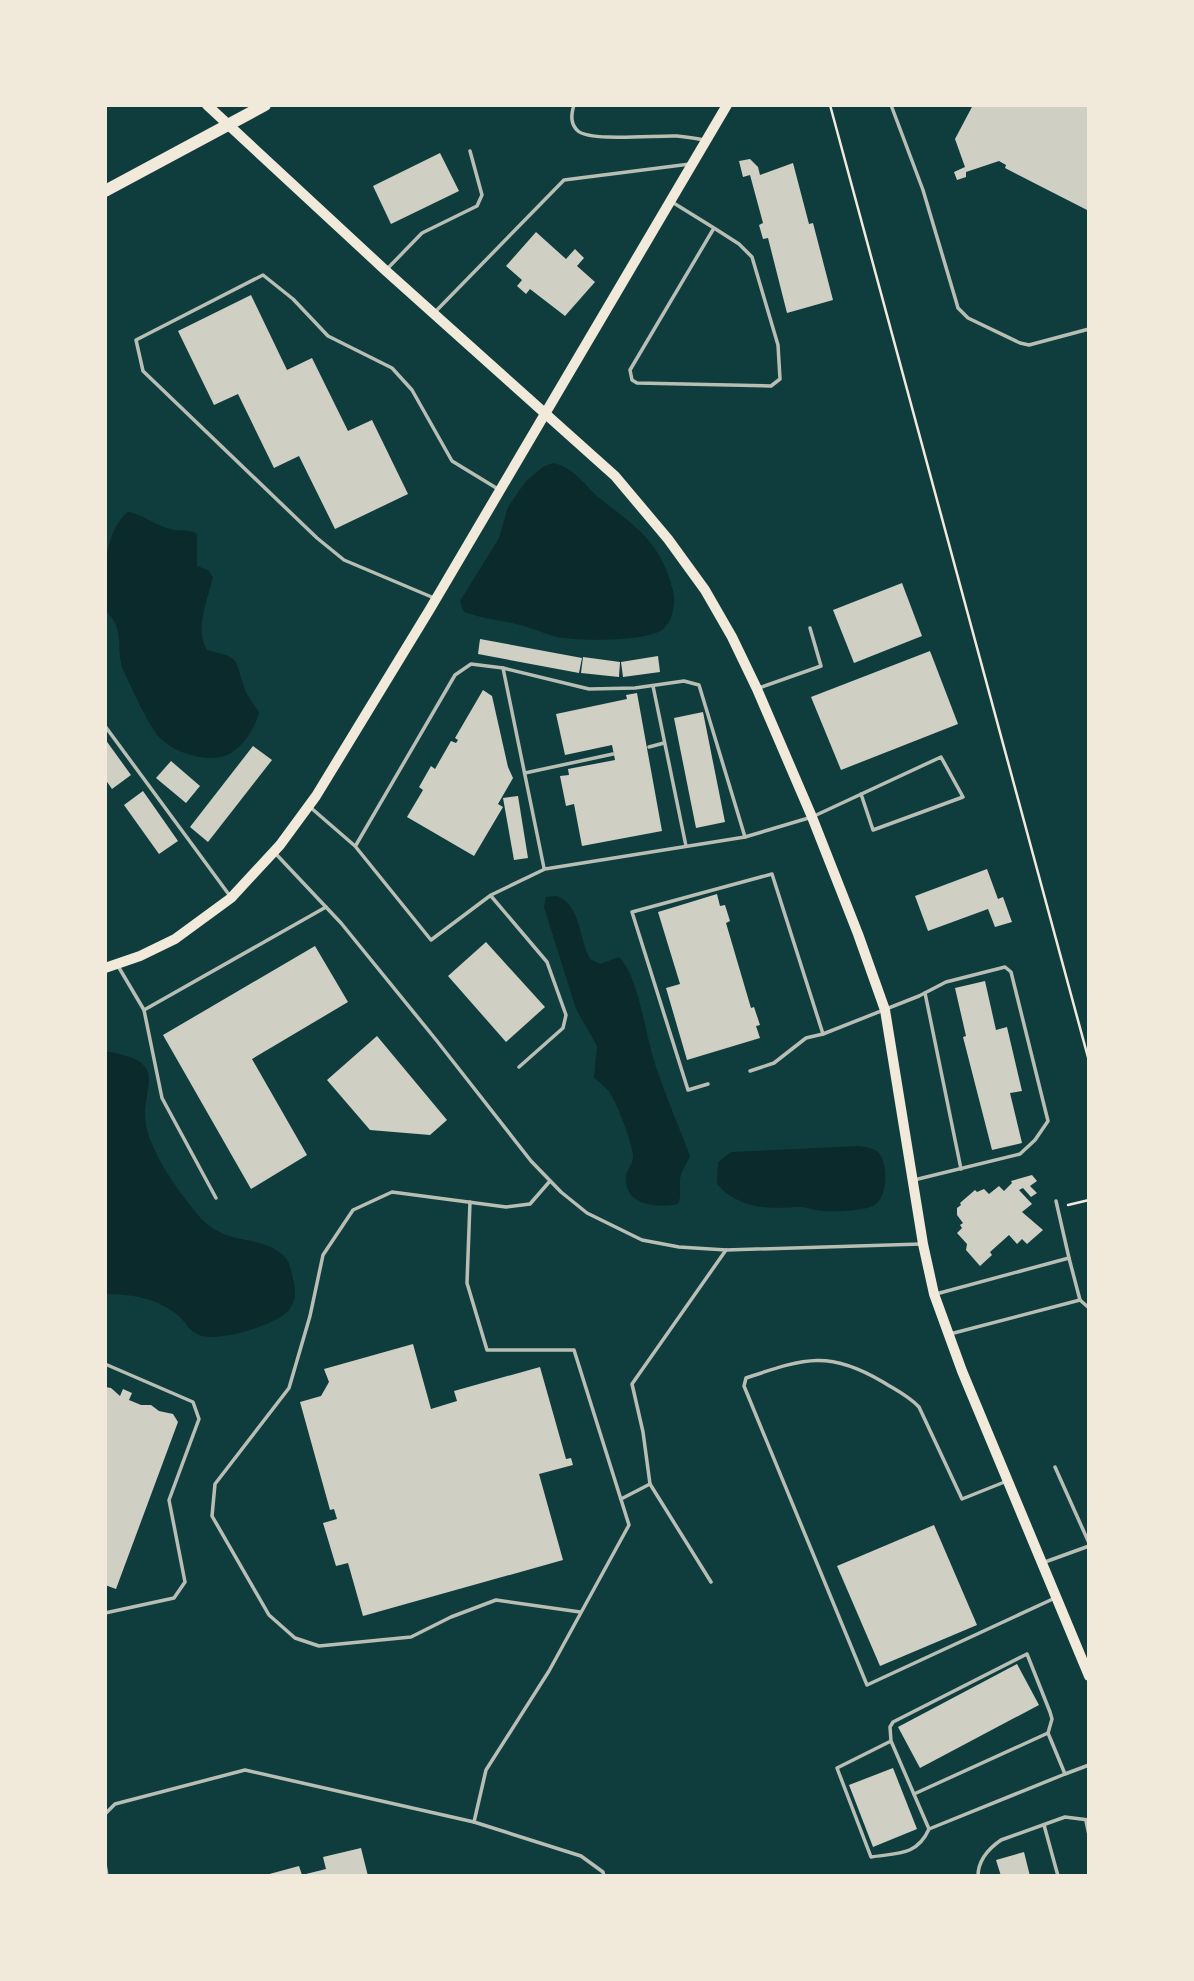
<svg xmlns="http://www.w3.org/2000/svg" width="1194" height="1981" font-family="Roboto,sans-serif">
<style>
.water{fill:#0a2a2b}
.building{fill:#cfcfc3}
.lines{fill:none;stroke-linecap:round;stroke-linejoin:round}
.path{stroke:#f1e9da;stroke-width:2.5}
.service{stroke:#b8beb3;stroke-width:3.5}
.secondary{stroke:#f1e9da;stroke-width:10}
.primary{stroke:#f1e9da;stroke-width:10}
.motorway{stroke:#f1e9da;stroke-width:12}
</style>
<rect width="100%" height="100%" fill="#0f3d3e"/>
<g class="water">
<path d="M553,463C575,467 586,488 603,501C639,529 661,543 673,591C676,602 673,622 662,630C644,642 578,641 557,637C543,633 530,627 516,624C498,620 481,618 464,612L460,601L499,538L508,507L526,481L543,467Z"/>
<path d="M128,512C145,515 159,528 175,530C184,531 189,529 197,534V566L208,570L213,577C208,599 194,629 207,650L229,656L236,662L246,693L259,712C256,727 242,749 227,755C206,763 175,753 160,738C147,724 132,688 123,670C115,645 126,630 105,610C105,580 102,532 128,512Z"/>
<path d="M557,896C581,905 579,939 590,959L600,964L619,957C638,974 646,1037 655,1064C665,1095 679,1126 690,1156C687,1164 681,1171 680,1179C679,1189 682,1195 678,1204C659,1208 626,1206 626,1180C625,1170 634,1165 633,1155C631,1140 618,1106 610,1093C606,1087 599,1082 594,1078L597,1046L576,1009L544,907L546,897Z"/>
<path d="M105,1051C179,1063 134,1090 148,1133C157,1162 179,1192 198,1215C226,1248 258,1233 283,1255C290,1261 291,1271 293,1279C296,1290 296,1301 289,1310C276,1325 218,1343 199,1335C190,1332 186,1323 180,1317C158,1298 132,1294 105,1294Z"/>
<path d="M859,1146C865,1147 875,1148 879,1153C888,1165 888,1194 876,1204C868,1211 834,1212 823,1211C816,1211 809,1208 802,1207C784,1207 765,1210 748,1204C735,1200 726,1194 717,1184L718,1162L731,1152Z"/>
</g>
<g class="building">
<path d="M973,105H1089V211L1005,168L1006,165L999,161L966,172V177L957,180L954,172L965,167L955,139Z"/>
<path d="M440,153L459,191L391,224L373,186Z"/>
<path d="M750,159L758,167L760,175L793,163L809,224L813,223L833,300L787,313L768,238L763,239L759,225L763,223L750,175L743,177L739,161Z"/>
<path d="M536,232L566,259L575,249L584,258L577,266L595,282L565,316L530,289L526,294L517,286L522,280L506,266Z"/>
<path d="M251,295L287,370L312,358L348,431L372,420L408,494L335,529L299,456L274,468L238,394L214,405L178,331Z"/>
<path d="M902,583L922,636L854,663L833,610Z"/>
<path d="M480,639L582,658L579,673L478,654Z"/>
<path d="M930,651L958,724L841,770L811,697Z"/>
<path d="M658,656L660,672L623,677L621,662Z"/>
<path d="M583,657L620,662L619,677L581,673Z"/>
<path d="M483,690L492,696L508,767L513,778L498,804L503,807L474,856L407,817L423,790L419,787L431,766L435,769L451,741L456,743L458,740L455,738Z"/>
<path d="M637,693L662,831L582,846L574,804L566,806L560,776L569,775L568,769L615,760L612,745L565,755L556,714L627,699L626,695Z"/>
<path d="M703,712L725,822L696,828L674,718Z"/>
<path d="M105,739L131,775L112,789L105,779Z"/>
<path d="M253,746L272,760L208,842L190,827Z"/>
<path d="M171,761L200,786L186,803L156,778Z"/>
<path d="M143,791L178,841L159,854L124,805Z"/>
<path d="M518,796L528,858L514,860L503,798Z"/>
<path d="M987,869L998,899L1003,897L1012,922L995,927L988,909L928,931L915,896Z"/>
<path d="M717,894L720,906L725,905L730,921L726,923L751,1008L754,1007L760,1025L756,1026L760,1038L687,1060L666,988L680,984L658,912Z"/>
<path d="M486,942L545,1007L506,1042L448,976Z"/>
<path d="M315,946L348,1002L252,1059L307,1155L251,1189L163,1035Z"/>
<path d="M985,981L996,1030L1007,1027L1022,1091L1010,1093L1022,1143L992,1150L963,1037L966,1036L955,988Z"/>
<path d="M377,1036L447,1120L430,1135L370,1130L327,1080Z"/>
<path d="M1032,1175L1037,1181L1030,1186L1037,1193L1031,1197L1023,1188L1019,1190L1032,1204L1022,1212L1043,1230L1027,1244L1022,1239L1017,1244L1009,1235L990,1252L992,1255L980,1266L966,1250L967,1244L957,1233L962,1228L960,1225L963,1223L957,1215V1208L961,1205L960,1203L975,1190L977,1192L984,1189L989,1194L999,1186L1004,1191L1012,1183L1011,1181Z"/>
<path d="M413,1344L431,1409L457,1401L454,1391L540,1367L566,1459L571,1458L573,1465L539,1474L563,1560L363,1616L348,1563L336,1566L323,1523L337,1519L334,1509L330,1510L300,1402L321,1396L329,1382L324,1369Z"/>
<path d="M105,1387L111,1388L120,1396L123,1389L132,1393L129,1400L141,1405H151L159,1411L173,1414L178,1422L116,1589L105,1585Z"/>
<path d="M934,1525L977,1625L880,1666L837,1566Z"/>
<path d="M1017,1664L1039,1705L920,1768L898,1727Z"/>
<path d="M893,1768L917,1829L873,1847L849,1785Z"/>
<path d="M361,1848L368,1876H262L299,1866L302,1875L326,1869L323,1857Z"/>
<path d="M1024,1852L1030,1876H1001L996,1860Z"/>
</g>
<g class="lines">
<g class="path">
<path d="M830,105L1089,1061"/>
<path d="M1068,1205L1089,1200"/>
</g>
<g class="service">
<path d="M574,105C571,114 570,124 578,131C591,142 657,135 677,136C686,137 695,138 704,140"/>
<path d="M891,105L923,190L956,301L958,308L968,318L1020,343L1029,345L1089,329"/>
<path d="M672,202L714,228L630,370L632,380L637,383L771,386L780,379L778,345L752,257L739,244L714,228"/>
<path d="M387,269L422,233L477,206L482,195L470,151"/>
<path d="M436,311L564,180L690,164"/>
<path d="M434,598L344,560L317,538L143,371L136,340L263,275L293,299L328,336L392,368L412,390L452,461L498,489"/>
<path d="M503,668L544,868"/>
<path d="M653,686L686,846"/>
<path d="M759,688L821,666L810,628"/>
<path d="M105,726L230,896"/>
<path d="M649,747L664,743"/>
<path d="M525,773L613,754"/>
<path d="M310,807L355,846L431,940L491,895L545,869L745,837L812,817L941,757L963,797L873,830L861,794"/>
<path d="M356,845L455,675L471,664L503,668L589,689L635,688L684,681L699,685L745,837"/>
<path d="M275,853L341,923L437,1041L531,1161L561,1192L587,1213L642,1240L679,1247L726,1250L921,1244"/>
<path d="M491,896L547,962L566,1015L563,1028L519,1067"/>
<path d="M118,966L144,1010L326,907"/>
<path d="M925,993L961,1169"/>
<path d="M144,1010L162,1098L216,1198"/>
<path d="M823,1034L919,996L946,982L1005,967L1011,972L1048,1121L1035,1140L1020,1154L914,1180"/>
<path d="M708,1084L688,1090L632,912L772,874L823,1034L806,1038L774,1063L750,1071"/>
<path d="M550,1181L530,1204L506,1207L392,1192L353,1210L323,1255L310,1316L289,1388L215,1484L212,1516L269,1615L295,1638L319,1646L411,1637L451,1617L496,1600L580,1612"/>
<path d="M1056,1201L1069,1258"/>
<path d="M470,1202L467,1283L487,1350H574L629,1525L549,1671L486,1770L474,1822"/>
<path d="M936,1294L1069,1258L1080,1300L950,1334"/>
<path d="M1080,1300L1089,1308"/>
<path d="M105,1364L193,1402L199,1419L169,1500L185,1582L174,1598L105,1613"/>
<path d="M1055,1467L1089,1543"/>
<path d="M1007,1481L962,1499L919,1407C909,1396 896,1390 883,1382C828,1349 803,1359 746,1378L744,1386L867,1685L1055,1598"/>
<path d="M621,1499L650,1484"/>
<path d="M1045,1562L1089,1546"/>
<path d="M711,1582L650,1484L643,1432L632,1384L726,1250"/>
<path d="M891,1741L837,1768L871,1857C897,1853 917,1856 929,1829L1065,1774L1048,1733L1052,1719L1050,1712L1027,1654L893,1722L890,1727L891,1741L929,1829"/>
<path d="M1065,1774L1089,1765"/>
<path d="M914,1794L1048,1733"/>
<path d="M105,1814L115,1804L245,1770L474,1822L581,1856L603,1872L604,1876"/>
<path d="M1086,1821L1089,1835"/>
<path d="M1044,1825L1058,1876"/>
<path d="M105,1864L107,1876"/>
<path d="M978,1876C978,1860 988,1849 1001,1840L1065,1817L1089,1820"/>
</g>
<path class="secondary" d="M105,968L140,956L175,939L231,898L280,845L316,796L430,609L727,105"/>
<path class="primary" d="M207,105L385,270L615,476L668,539L705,590L732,637L757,689L812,817L858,934L885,1010L923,1244L934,1294L962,1371L1089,1676"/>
<path class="motorway" d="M105,191L265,105"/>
</g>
<rect width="1194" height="1981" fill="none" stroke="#f1e9da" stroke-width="214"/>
</svg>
